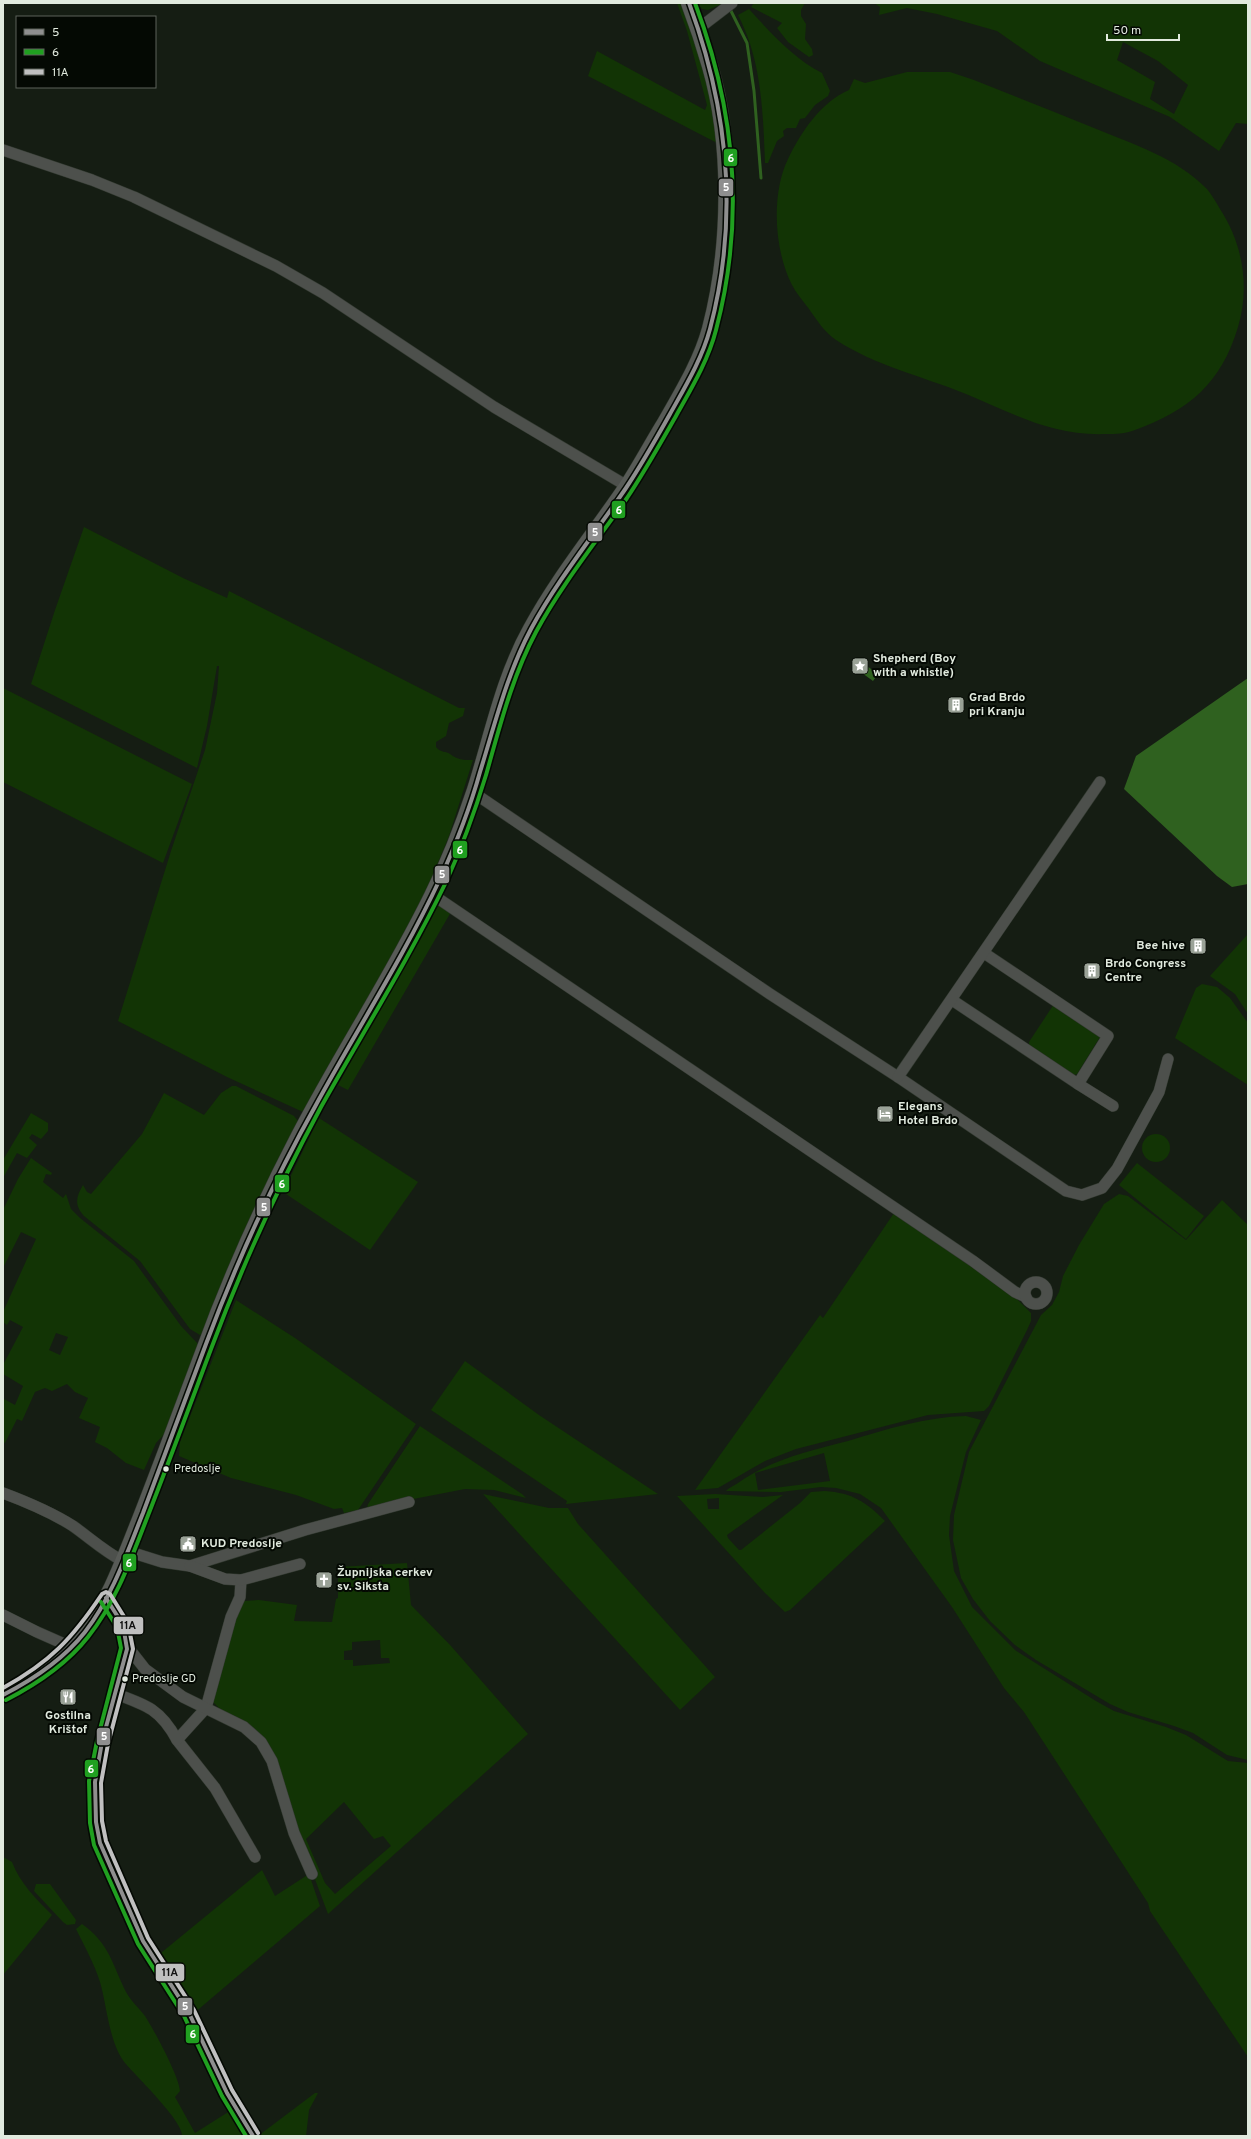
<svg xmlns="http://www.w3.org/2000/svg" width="1251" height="2139" font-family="Overpass,sans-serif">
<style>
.green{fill:#123405;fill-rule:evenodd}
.water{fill:#2f611f}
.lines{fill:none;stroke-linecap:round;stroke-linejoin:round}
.stream{stroke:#2f611f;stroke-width:3}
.street-casing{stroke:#323930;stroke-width:12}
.secondary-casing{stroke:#323930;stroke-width:17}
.street{stroke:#4d504c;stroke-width:11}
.secondary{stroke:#585b57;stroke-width:16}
.bus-1-casing{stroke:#040903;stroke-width:7}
.bus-2-casing{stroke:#040903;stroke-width:7}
.bus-3-casing{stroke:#040903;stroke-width:7}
.bus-1{stroke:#8f8f8f;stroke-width:4}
.bus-2{stroke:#20a020;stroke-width:4}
.bus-3{stroke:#c0c0c0;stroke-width:4}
.bus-dot{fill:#e1eade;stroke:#040903;stroke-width:1.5}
.labels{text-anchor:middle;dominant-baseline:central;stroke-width:4;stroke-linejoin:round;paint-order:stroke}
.bus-label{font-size:11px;fill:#e1eade;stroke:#040903;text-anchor:start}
.poi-label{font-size:12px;font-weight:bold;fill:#e1eade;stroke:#040903;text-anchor:start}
.line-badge{stroke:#040903;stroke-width:1.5}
.badge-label{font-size:11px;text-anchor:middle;font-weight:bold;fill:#fff}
.pale-badge-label{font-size:11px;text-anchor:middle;font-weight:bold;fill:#111}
</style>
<rect width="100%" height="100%" fill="#151d13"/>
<g class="green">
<path d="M677,3H684L706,72L717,143L588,76L597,51L705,110L707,105L687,31Z"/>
<path d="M697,3H724L708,10L702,9Z"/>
<path d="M754,3H805L801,10V16L806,24L805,39L812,49L813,55L809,57L788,42L777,28L782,23L751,7Z"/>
<path d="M874,3H1248V124L1236,123L1219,151L1170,117L1040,61L997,31L937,14L907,8L879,15L880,7ZM1123,42L1158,61L1188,85L1174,114L1150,99L1155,82L1117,60Z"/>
<path d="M749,9C771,33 793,58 822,73L830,91L828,96L815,105L805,118L800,119L796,128H787L783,131L784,136L777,141L768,163H765C763,113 762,61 738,15Z"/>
<path d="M907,72H950L974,80C1014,96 1054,112 1094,128C1133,144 1177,158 1207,189C1212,195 1216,202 1220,209C1243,244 1250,287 1238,327C1221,384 1189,410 1135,430C1125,434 1116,434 1106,434C1052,436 1014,414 966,394C922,376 876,366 836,340C825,333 816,319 809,309C803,301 796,293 792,285C774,250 771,194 788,159C801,132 821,102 849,90L854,79L865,83Z"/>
<path d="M84,527L183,578L227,598L229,591L459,708H465L463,716L449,723L446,736L436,742V747C441,753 446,751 450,754C458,760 463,760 473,760L449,836L428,887L394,952L303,1112L227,1077L118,1021L171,851L205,750L217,693L219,666H217L207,726L197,768L31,684L55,610Z"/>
<path d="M3,688L192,784L163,863L3,782Z"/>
<path d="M438,904L451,912L348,1090L338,1085Z"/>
<path d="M1248,934V1014L1235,994L1210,976Z"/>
<path d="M1202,984L1217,987L1230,998L1248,1023V1085L1175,1038L1196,988Z"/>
<path d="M1054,1004L1100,1037L1077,1074L1074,1075L1029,1046V1042Z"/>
<path d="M232,1086H236L294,1116L298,1121L262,1193L204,1334L200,1335L190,1329L140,1261L84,1216C74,1205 76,1197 83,1185L87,1192L91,1194L142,1134L164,1093L204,1115L221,1093Z"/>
<path d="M31,1113L48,1123V1131L41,1139L32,1134L29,1138L37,1145L27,1158L17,1153L3,1178V1160Z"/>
<path d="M319,1118L418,1182L370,1250L283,1192Z"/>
<circle cx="1156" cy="1148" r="14"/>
<path d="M31,1158L52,1173L51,1175L46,1174L43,1182L63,1198L66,1194L71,1209L80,1218L134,1261L181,1326L198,1344L166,1432L156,1443L144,1470L126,1463L107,1448L95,1442L100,1427L79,1418L88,1398L75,1392L67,1384L52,1391L45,1388L35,1392L22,1421L17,1419L5,1443L3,1442V1401L4,1399L15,1405L23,1386L3,1374V1365L23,1327L10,1320L7,1325L3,1322V1312L36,1239L21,1232L3,1268V1210L18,1179ZM56,1333L68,1337L60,1355L49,1350Z"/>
<path d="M1137,1163L1204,1216L1186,1239L1119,1185Z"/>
<path d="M1119,1194L1128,1196L1186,1240L1222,1200L1248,1225V1760L1227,1755L1193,1733L1174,1726L1128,1712L1110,1704L1036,1660L1015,1645L990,1621L973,1599L961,1578L953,1540L954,1515L969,1452L1041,1315L1052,1305L1059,1292L1063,1276L1079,1245L1104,1204Z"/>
<path d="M894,1213L960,1256L1016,1298L1031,1313V1321L1027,1330L989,1406L984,1411L928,1415L796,1449L765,1461L718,1488L695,1490L820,1315L823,1318Z"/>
<path d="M236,1300L295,1338L416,1424L358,1510L344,1513L342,1508L334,1509L296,1495L231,1478L179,1456L180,1442Z"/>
<path d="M465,1361L539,1415L658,1494L566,1504L567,1501L431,1410Z"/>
<path d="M966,1416L981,1420L966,1452L950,1516L949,1535L954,1571L972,1607L1015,1650L1096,1701L1114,1711L1166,1727L1186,1735L1228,1761L1248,1763V2057L1150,1911L1148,1903L1024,1712L1004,1688L952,1607L881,1508L860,1494L836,1488L821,1487L781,1492L726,1491C728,1488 734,1486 738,1483C775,1458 806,1452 848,1441C887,1429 925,1417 966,1416ZM824,1453L830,1481L758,1490L755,1473Z"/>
<path d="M420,1426L522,1494L526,1498L494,1490L465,1489L367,1508L368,1504Z"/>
<path d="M825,1491C853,1493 866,1502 885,1521L790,1610L785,1612L765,1593L677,1496L715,1494L763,1497L783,1495L727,1535L728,1538L739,1550H741L800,1503L811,1492ZM719,1498V1509H708L707,1499Z"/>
<path d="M483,1494L549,1508H568L578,1524L715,1677L680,1710Z"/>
<path d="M407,1563L411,1605L451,1646L528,1734L328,1914L301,1842L277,1765L213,1702L236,1613L244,1601L259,1600L297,1605L294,1621L332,1622L336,1599L338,1598V1567ZM380,1640L381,1658H389L390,1663L353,1666V1660H344V1651L352,1650V1642ZM344,1802L374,1839L383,1836L391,1846L335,1894L325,1883L306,1839Z"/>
<path d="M3,1857L12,1862C20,1883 36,1899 52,1915L3,1975Z"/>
<path d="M262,1870L275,1896L309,1874L320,1906L193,2014L156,1957Z"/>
<path d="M36,1884H50L76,1920L75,1924L67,1925L63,1922L34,1891Z"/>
<path d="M82,1924C110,1944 112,1964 126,1992C131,2001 139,2008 145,2016C154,2030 179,2076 180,2091L175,2097L195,2133L233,2109L250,2136H182C184,2122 136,2076 125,2063C109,2043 107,2006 100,1982C94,1963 85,1947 76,1929Z"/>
<path d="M315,2093H318L309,2110L306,2136H258Z"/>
</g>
<g class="water">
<path d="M867,666L878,674L873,681L862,673Z"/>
<path d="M1248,678V884L1232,887L1217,876L1124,789L1136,756Z"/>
</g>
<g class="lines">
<path class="stream" d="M729,7L747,43L754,91L761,178"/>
<g class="street-casing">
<g id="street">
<path d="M698,29L732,3"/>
<path d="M3,150L92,180L134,197L276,266L323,293L494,407L627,486"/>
<path d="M474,793L770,994L898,1077L1066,1191L1082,1195L1102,1188L1117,1169L1159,1092L1168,1059"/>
<path d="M433,895L973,1261L1015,1292L1026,1297"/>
<path d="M952,1000L1078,1084L1108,1036L984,953"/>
<path d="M898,1077L1100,782"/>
<path d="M1078,1084L1113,1106"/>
<circle cx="1036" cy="1293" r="11"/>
<path d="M3,1493C27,1502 51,1512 73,1526C90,1538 105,1552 123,1561"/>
<path d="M127,1551L162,1562L190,1566L305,1530L409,1502"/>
<path d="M190,1566L225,1579L241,1580L240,1597L231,1617L206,1708L177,1740L215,1788L255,1857"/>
<path d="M241,1580L300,1564"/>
<path d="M106,1598C117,1612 126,1626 127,1644C128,1656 121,1671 118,1682C105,1737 84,1787 100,1843L143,1941L189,2013L227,2093L253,2136"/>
<path d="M3,1615L37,1632L71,1647"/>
<path d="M127,1646L145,1669L183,1697L244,1727L261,1742L272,1761L294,1833L312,1874"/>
<path d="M116,1694C147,1705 161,1710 177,1740"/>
</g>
</g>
<g class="secondary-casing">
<path id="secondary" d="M3,1695C34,1679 63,1660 85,1632C110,1600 124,1559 139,1522C161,1466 182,1409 203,1353C230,1279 262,1207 299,1136C341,1055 392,978 432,896C449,862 463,826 475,790C492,737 503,679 531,629C558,579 594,535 626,488C640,467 652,444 665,423C682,393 701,362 710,329C731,249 733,145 710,66C704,45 697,24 689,3"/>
</g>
<use href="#street" class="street"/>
<use href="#secondary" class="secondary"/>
<g class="bus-1-casing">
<g id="bus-1">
<path d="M106,1598L123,1625L127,1649L102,1742L95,1782L96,1822L100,1843L143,1941L189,2013L227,2093L253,2136"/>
<path d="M3,1695C34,1679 63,1660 85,1632C112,1597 127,1553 143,1513C164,1457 185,1400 206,1344C237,1261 274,1180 317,1103C358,1028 404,956 440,879C456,844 470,808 480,772C495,724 507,674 531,629C558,579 594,535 626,488C642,464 656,439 670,414C685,387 702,359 710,329C739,219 728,108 689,3"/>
</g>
</g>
<g class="bus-2-casing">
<g id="bus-2">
<path d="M101,1602L117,1627L121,1648L97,1741L89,1781L90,1823L94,1845L138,1944L184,2016L222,2096L246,2136"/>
<path d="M6,1700C37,1684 66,1665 88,1637C116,1602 131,1559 147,1518C169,1462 190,1405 211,1349C242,1266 279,1185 321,1107C363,1032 409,959 446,882C462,847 475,811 486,775C500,726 512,677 536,632C562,584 596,542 627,498C645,471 660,444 676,416C691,389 708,361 716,330C745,220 735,109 695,3"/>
</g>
</g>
<g class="bus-3-casing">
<path id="bus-3" d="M3,1688C50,1662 72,1639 102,1594L106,1592L110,1594L128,1623L133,1649L108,1744L101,1783L102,1821L106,1841L148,1938L194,2010L232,2090L258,2133"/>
</g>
<use href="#bus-1" class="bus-1"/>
<use href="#bus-2" class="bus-2"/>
<use href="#bus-3" class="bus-3"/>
</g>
<defs>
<g id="sight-square" transform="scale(0.9)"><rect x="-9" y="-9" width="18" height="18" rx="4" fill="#9aa297" stroke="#040903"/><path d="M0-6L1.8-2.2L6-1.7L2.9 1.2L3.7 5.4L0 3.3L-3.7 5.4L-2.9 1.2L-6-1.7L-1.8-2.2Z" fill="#fff"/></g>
<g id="building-square" transform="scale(0.9)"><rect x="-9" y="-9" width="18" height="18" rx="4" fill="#9aa297" stroke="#040903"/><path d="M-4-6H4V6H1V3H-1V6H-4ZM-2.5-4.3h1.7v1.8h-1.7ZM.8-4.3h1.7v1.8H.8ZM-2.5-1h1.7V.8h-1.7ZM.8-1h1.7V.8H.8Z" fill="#fff"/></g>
<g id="hotel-square" transform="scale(0.9)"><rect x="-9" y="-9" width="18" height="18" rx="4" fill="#9aa297" stroke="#040903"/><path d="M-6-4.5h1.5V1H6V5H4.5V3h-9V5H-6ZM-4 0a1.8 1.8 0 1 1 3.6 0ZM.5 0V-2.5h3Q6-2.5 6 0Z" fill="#fff"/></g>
<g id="civic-square" transform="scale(0.9)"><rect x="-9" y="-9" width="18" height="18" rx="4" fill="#9aa297" stroke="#040903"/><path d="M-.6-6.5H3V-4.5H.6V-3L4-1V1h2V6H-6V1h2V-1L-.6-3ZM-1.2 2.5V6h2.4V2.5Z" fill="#fff"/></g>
<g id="church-square" transform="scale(0.9)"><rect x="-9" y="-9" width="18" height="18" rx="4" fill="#9aa297" stroke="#040903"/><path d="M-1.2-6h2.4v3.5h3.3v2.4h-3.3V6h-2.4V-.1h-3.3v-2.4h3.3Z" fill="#fff"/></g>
<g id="restaurant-square" transform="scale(0.9)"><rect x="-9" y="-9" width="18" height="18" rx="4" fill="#9aa297" stroke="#040903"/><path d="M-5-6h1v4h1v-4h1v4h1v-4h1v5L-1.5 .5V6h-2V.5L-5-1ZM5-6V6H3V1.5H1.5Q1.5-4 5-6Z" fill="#fff"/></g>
</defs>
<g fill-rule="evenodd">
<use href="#sight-square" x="860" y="666"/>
<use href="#building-square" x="956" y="705"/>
<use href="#building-square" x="1198" y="946"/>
<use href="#building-square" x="1092" y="971"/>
<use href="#hotel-square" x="885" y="1114"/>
<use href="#civic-square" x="188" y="1544"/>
<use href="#church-square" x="324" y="1580"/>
<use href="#restaurant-square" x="68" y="1697"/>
</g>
<g class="bus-dot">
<circle cx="166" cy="1469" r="3.5"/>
<circle cx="125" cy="1679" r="3.5"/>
</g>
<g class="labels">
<g class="bus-label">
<text x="174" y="1469">Predoslje</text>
<text x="132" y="1679">Predoslje GD</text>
</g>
<g class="poi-label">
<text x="873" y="659">Shepherd (Boy<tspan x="873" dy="14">with a whistle)</tspan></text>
<text x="969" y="698">Grad Brdo<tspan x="969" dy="14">pri Kranju</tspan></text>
<text x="1185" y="946" text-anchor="end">Bee hive</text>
<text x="1105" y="964">Brdo Congress<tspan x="1105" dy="14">Centre</tspan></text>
<text x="898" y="1107">Elegans<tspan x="898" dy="14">Hotel Brdo</tspan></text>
<text x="201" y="1544">KUD Predoslje</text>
<text x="337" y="1573">Župnijska cerkev<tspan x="337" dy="14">sv. Siksta</tspan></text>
<text x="68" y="1716" text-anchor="middle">Gostilna<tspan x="68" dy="14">Krištof</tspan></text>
</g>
</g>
<g class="line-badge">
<rect x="723" y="148" width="15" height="19" rx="4" fill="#20a020"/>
<rect x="718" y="178" width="16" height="19" rx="4" fill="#8f8f8f"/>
<rect x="611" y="500" width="15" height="19" rx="4" fill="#20a020"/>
<rect x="587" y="522" width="16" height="20" rx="4" fill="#8f8f8f"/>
<rect x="452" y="840" width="16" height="19" rx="4" fill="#20a020"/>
<rect x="434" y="865" width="16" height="19" rx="4" fill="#8f8f8f"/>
<rect x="274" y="1174" width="16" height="19" rx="4" fill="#20a020"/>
<rect x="256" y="1197" width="15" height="20" rx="4" fill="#8f8f8f"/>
<rect x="122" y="1553" width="15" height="19" rx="4" fill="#20a020"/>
<rect x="113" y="1616" width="31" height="19" rx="4" fill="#c0c0c0"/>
<rect x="96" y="1727" width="15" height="19" rx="4" fill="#8f8f8f"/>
<rect x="84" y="1759" width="15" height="19" rx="4" fill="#20a020"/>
<rect x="155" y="1963" width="30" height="19" rx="4" fill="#c0c0c0"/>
<rect x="177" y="1997" width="16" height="19" rx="4" fill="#8f8f8f"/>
<rect x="185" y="2024" width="15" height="20" rx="4" fill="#20a020"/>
</g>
<g class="badge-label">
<text x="731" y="162">6</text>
<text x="726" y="191">5</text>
<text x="619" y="514">6</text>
<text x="595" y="536">5</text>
<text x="460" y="854">6</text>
<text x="442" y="878">5</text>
<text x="282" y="1188">6</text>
<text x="264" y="1211">5</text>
<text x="129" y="1567">6</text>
<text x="104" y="1740">5</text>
<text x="91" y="1773">6</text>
<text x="185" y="2010">5</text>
<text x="193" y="2038">6</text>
</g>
<g class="pale-badge-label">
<text x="128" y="1629">11A</text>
<text x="170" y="1976">11A</text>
</g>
<rect width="1251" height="2139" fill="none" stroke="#e1eade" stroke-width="8"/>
<rect x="16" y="16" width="140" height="72" fill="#040903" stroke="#5c635b"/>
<rect x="24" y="29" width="20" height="6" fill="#8f8f8f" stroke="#5c635b"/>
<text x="52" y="36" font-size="12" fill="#e1eade">5</text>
<rect x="24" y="49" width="20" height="6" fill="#20a020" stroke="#5c635b"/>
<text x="52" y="56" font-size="12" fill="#e1eade">6</text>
<rect x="24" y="69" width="20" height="6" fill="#c0c0c0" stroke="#5c635b"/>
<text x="52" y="76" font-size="12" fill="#e1eade">11A</text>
<path d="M1107 34v6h72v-6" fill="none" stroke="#e1eade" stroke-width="2"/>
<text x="1113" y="34" font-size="12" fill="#e1eade" stroke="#040903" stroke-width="3" paint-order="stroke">50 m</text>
</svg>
